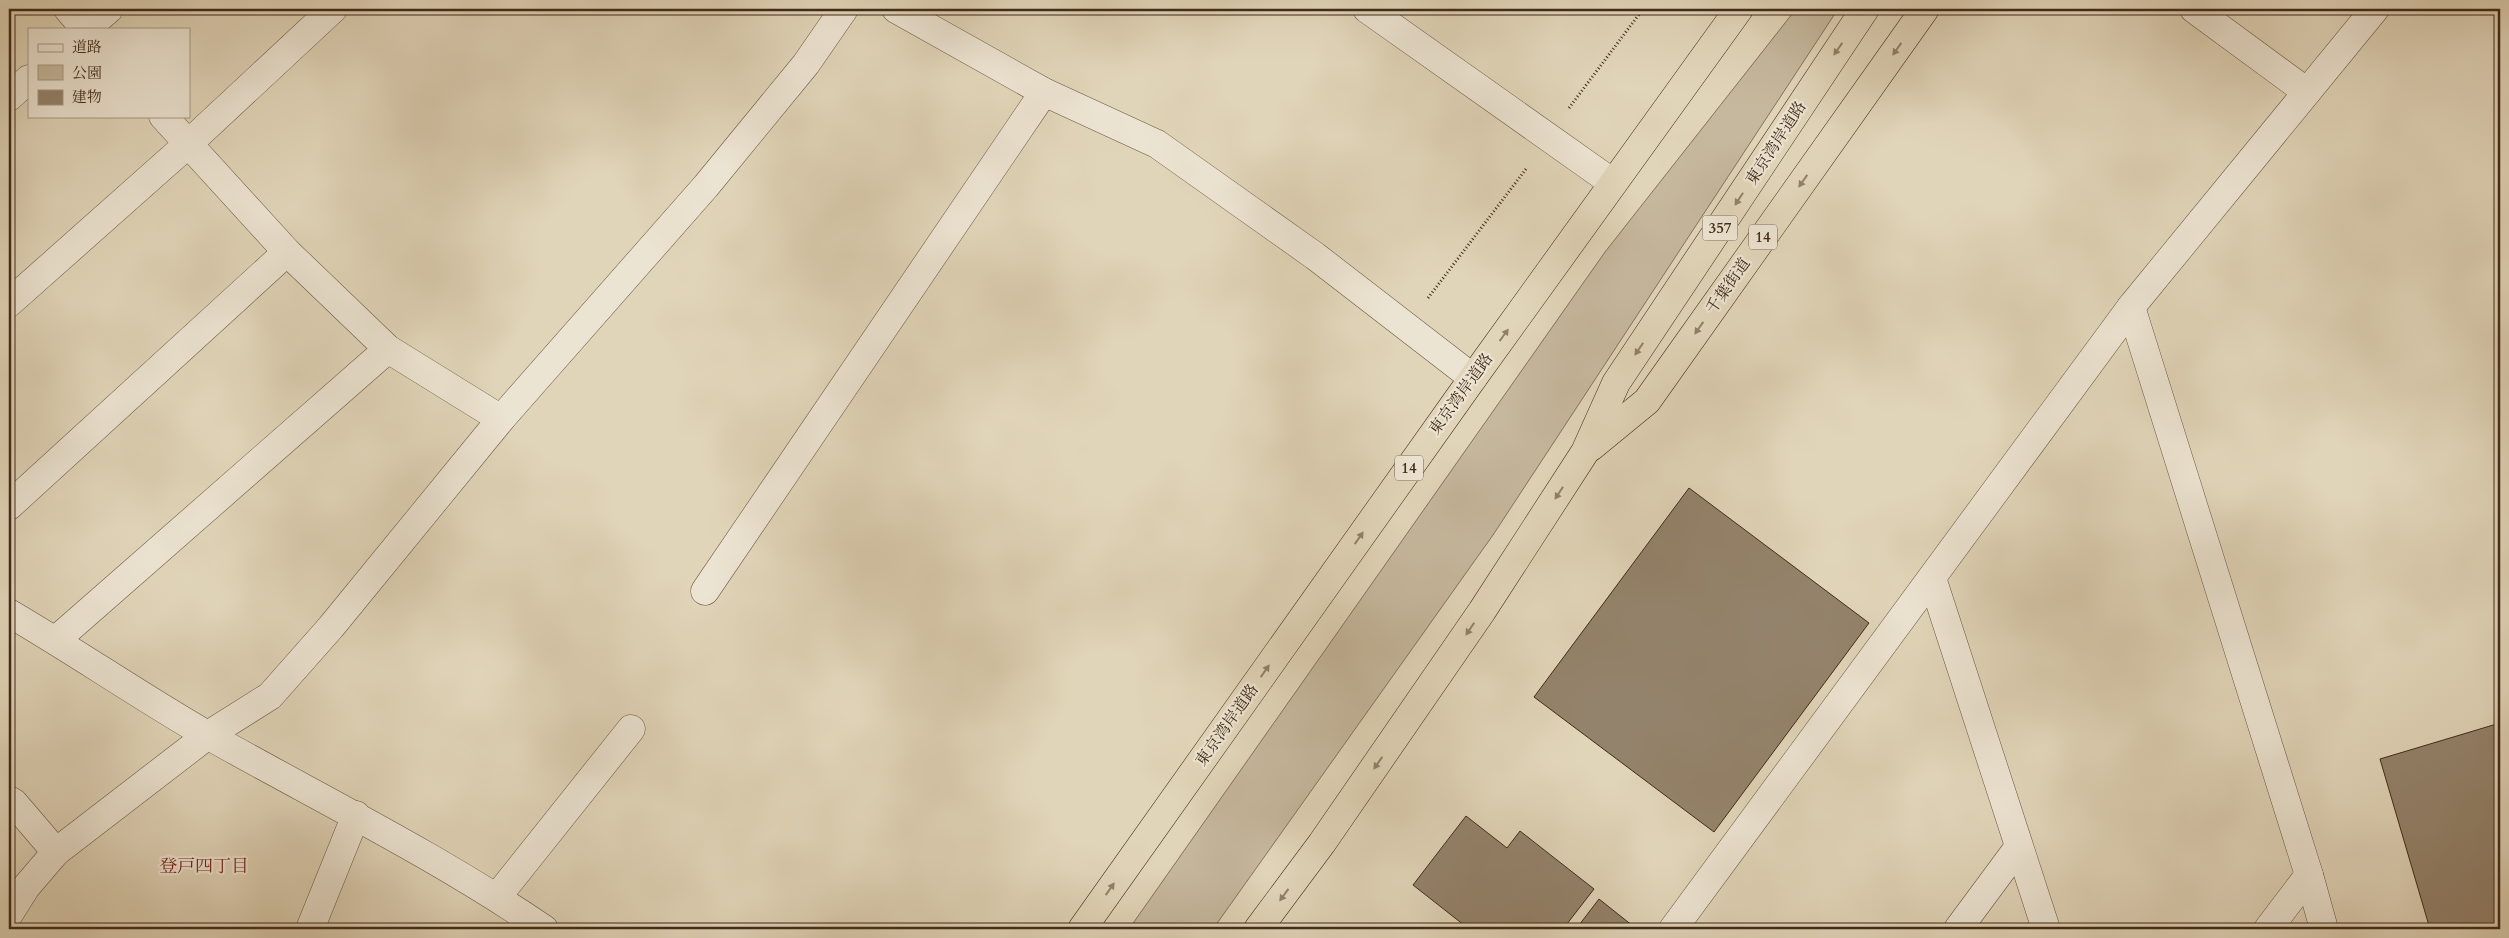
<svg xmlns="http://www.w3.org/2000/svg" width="2509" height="938" font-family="Cardo,'Noto Serif JP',serif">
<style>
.green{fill:#c6b89e;stroke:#84725b}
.building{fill:#94836c;stroke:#412b18}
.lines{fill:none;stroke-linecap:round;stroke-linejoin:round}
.minor-casing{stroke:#695640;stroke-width:29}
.highway-casing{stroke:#412b18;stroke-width:29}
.path{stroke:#412b18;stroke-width:3;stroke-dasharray:1 2.5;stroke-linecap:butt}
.minor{stroke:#ece4d2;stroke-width:28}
.highway{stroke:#e1d5b9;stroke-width:28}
.oneway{fill:#918068}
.labels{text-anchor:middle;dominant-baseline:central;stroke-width:4.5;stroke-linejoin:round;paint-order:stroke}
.shield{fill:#ece4d2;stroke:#746250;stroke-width:1}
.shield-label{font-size:15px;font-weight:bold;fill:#412b18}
.street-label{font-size:16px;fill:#412b18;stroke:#ece4d2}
.neighbourhood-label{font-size:18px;fill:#7a1f14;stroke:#ece4d2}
</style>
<rect width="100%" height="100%" fill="#e1d5b9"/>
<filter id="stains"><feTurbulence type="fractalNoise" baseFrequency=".004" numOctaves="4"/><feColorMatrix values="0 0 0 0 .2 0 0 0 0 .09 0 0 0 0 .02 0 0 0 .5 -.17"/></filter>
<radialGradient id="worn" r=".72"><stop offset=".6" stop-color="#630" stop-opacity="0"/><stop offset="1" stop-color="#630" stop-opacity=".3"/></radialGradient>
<path class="green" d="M1796,9H1838L1493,535L1213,929H1129L1605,252Z"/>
<g class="building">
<path d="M1689,488L1869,623L1714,832L1534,697Z"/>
<path d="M2500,723V877L2494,879L2500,898V929H2430L2380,759Z"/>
<path d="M1466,816L1507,848L1520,831L1594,889L1563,929H1469L1413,885Z"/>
<path d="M1599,899L1633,926L1630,929H1576Z"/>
</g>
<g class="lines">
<g class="minor-casing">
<g id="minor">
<path d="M68,9L85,29"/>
<path d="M896,9L1044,92L1157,144L1315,256L1473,378"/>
<path d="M1367,9L1613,183"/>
<path d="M2194,9L2307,92"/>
<path d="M86,29L109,9"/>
<path d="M9,97L29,79"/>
<path d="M163,116L287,252L388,349L501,419"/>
<path d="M9,303L188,144L333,9"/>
<path d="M2131,307L2309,875L2324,929"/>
<path d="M9,506L287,252"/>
<path d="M1932,578L2046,929"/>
<path d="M705,591L1044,92"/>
<path d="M9,613C76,652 141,697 209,736C321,799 437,856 544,929"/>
<path d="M56,640L388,349"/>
<path d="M9,800L14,803L56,852"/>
<path d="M497,897L631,729"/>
<path d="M9,914L26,887L56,852L208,735L270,696L331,627L501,419L706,186L806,64L844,9"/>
<path d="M310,929L356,815"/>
<path d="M1673,929L2131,307L2375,9"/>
<path d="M1958,929L2018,848"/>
<path d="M2268,929L2309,875"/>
</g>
</g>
<g class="highway-casing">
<g id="highway">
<path d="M1591,447L1647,401L1925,9"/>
<path d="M1082,929L1473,378L1739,9"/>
<path d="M1258,929L1322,843L1482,611L1585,452L1616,383L1865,9"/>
</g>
</g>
<g class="path">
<path d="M1569,108L1643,9"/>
<path d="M1428,298L1526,169"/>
</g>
<use href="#minor" class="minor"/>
<use href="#highway" class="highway"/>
</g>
<defs><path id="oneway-solid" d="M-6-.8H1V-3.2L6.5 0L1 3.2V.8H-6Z" transform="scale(1.25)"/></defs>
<g class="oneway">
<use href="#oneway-solid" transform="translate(1838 49) rotate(125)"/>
<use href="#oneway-solid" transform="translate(1897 49) rotate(125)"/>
<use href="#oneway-solid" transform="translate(1803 181) rotate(125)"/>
<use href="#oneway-solid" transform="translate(1739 199) rotate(123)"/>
<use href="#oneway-solid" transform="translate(1699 328) rotate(125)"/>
<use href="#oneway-solid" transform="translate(1504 335) rotate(-54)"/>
<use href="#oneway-solid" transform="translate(1639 349) rotate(124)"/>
<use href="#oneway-solid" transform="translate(1559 493) rotate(123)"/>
<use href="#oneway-solid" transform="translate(1359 538) rotate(-55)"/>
<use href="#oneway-solid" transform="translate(1470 629) rotate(124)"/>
<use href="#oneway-solid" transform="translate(1265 671) rotate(-55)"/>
<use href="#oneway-solid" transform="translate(1378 763) rotate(125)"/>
<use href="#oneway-solid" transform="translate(1110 889) rotate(-55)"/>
<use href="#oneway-solid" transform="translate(1284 895) rotate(126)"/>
</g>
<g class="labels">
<g class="shield">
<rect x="1702.5" y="215.5" width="35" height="25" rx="4"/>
<rect x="1749" y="224.5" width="28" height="25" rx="4"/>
<rect x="1395" y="455.5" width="28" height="25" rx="4"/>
</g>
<g class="shield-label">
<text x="1720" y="228">357</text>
<text x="1763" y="237">14</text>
<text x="1409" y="468">14</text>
</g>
<g class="street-label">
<text transform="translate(1776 143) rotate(-57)">東京湾岸道路</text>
<text transform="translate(1728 286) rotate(-55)">千葉街道</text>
<text transform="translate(1461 394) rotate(-54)">東京湾岸道路</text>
<text transform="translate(1227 725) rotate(-55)">東京湾岸道路</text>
</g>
<g class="neighbourhood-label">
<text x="204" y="866">登戸四丁目</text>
</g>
</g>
<rect width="2509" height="938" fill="none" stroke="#e1d5b9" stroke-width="30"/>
<rect x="10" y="10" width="2489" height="918" fill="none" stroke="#412b18" stroke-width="2.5"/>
<rect x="15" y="15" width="2479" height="908" fill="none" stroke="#412b18"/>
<rect x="28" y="28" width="162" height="90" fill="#ece4d2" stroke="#a89a88"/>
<rect x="38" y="44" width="25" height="8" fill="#ece4d2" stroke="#a89a88"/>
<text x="72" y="52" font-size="15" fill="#412b18">道路</text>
<rect x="38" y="65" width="25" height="15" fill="#c6b89e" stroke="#a89a88"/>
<text x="72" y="78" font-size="15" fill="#412b18">公園</text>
<rect x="38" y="90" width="25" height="15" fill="#94836c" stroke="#a89a88"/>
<text x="72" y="102" font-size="15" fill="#412b18">建物</text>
<rect width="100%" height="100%" filter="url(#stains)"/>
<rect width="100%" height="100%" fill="url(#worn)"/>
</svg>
